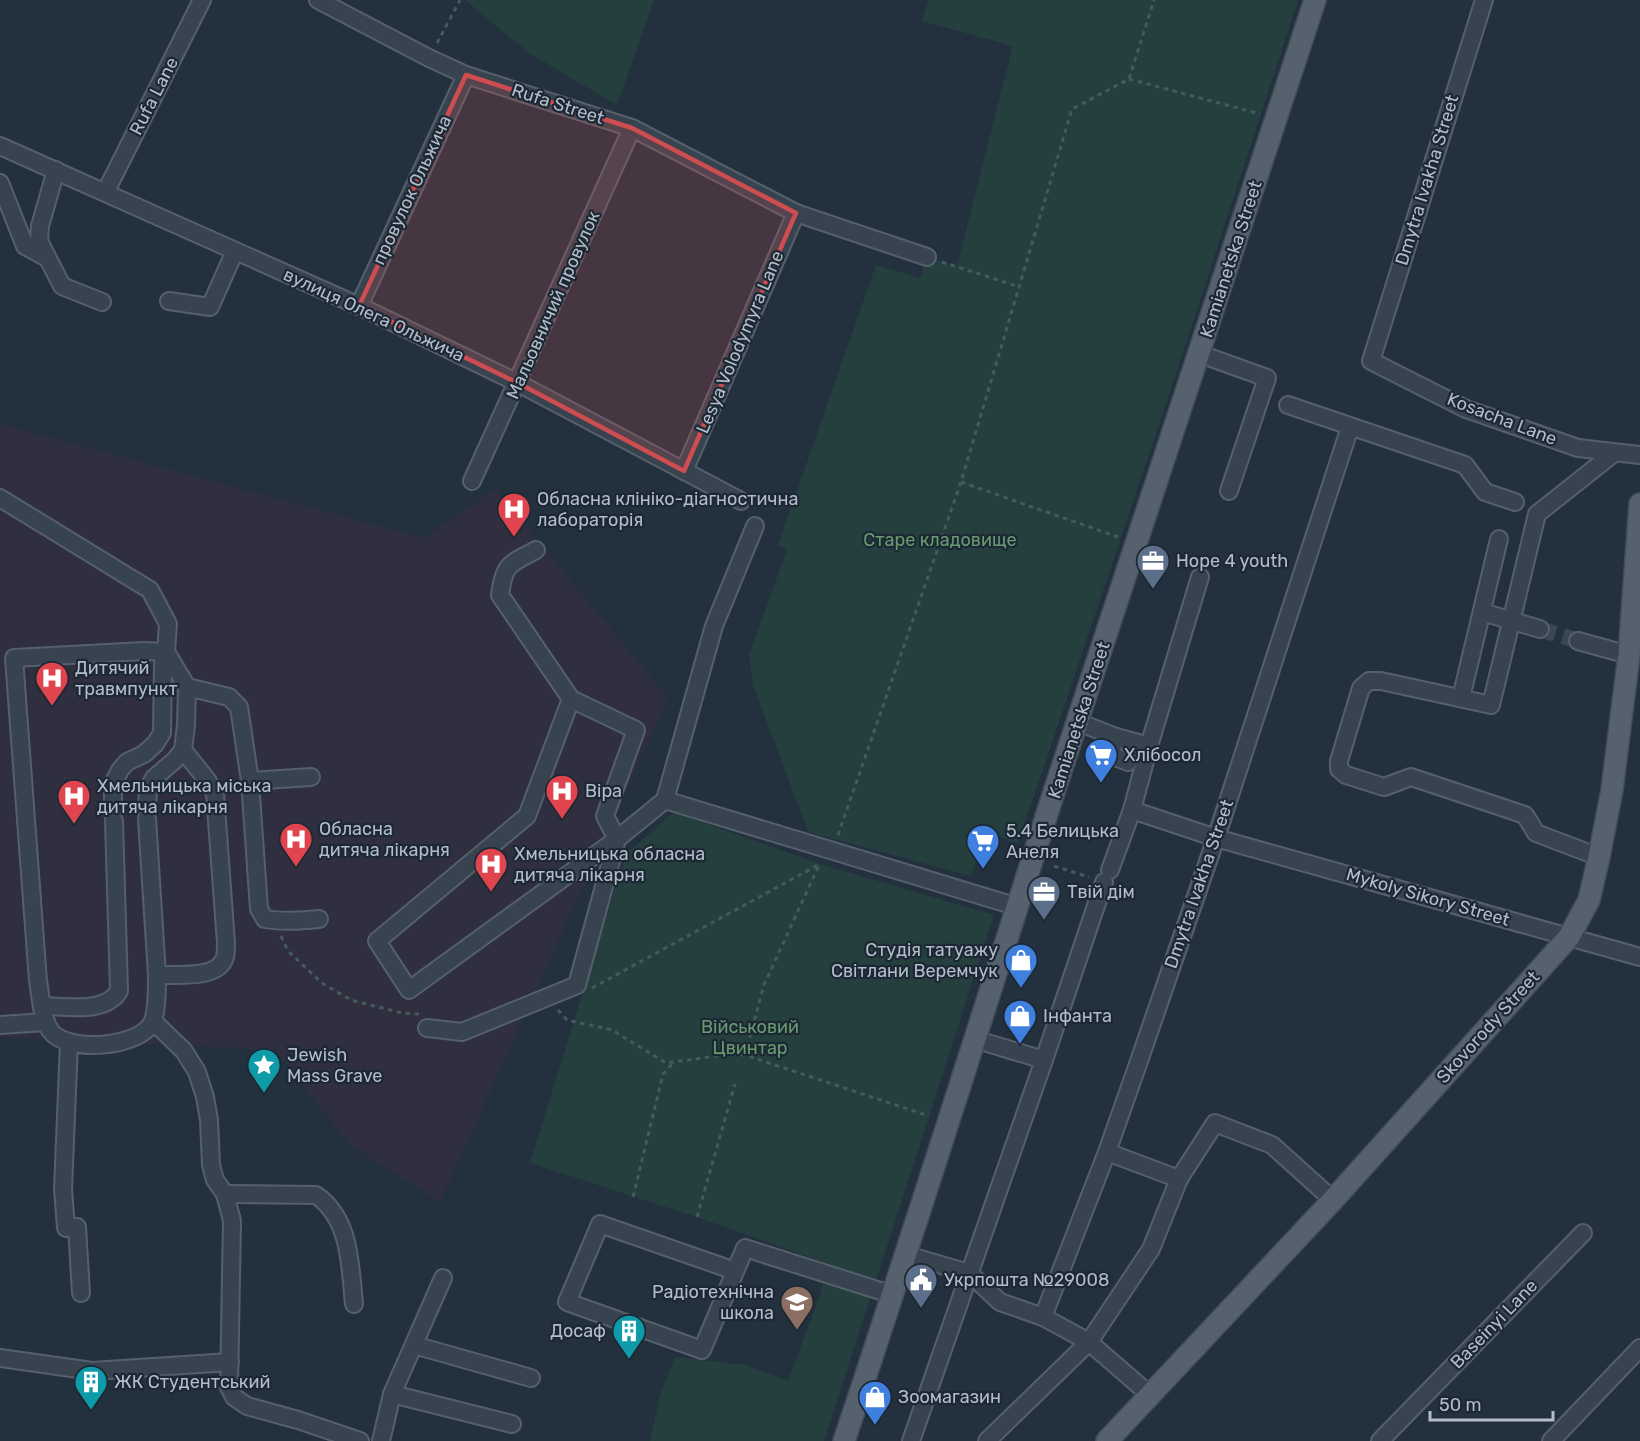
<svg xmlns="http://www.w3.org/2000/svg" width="1640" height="1441" font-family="Rubik,sans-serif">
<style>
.medical{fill:#302f3f}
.green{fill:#253f3f}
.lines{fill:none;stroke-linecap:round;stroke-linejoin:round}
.minor-tunnel{stroke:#394653;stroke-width:16;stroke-dasharray:16 8;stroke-linecap:butt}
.minor-casing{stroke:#55606c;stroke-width:20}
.major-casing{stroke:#404c57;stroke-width:24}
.path{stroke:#435b5c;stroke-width:3;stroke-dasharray:4.5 4.5;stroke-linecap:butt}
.minor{stroke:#37434e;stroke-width:16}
.major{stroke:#55626e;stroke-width:21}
.marked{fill:#cd4d50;fill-opacity:0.2;stroke:#cd4d50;stroke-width:4.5;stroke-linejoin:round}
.labels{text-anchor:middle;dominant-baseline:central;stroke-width:4.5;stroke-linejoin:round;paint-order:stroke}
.street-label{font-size:18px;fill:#b3bdc9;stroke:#1c2833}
.poi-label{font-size:18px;fill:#b3bdc9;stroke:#1c2833;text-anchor:start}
.park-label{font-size:18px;fill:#699b70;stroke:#1c2833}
</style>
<rect width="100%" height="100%" fill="#23313e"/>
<path class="medical" d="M0,424L424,538L495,489L668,698L440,1202L349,1144L276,1050L0,1037Z"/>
<g class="green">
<path d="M465,0H654L617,105L529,53Z"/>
<path d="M929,0H1298L1172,386L1018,843L985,833L971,876L808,832L753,685L749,655L787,550L778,545L876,265L920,278L927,257L957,266L1013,46L922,21Z"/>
<path d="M674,812L820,864L994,915L824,1441H650L660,1395L675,1357L745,1365L788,1381L819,1298L828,1264L697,1217L530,1163L626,854Z"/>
</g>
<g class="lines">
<path class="minor-tunnel" d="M1540,629L1578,641"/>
<g class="minor-casing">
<g id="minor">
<path d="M318,0L429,58L466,75L632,128L796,213L927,257"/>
<path d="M1484,0L1371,361L1466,409L1578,448L1640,455"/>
<path d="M0,146L359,306L518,383L741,501"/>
<path d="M56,170L40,226L39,241L62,286L102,302"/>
<path d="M0,183L25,246L47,258"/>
<path d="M106,191L202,0"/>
<path d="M169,301L210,307L235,251"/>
<path d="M359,306L466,75"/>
<path d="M1200,354L1267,378L1229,491"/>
<path d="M1288,405L1465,465L1485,492L1515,502"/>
<path d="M684,471L796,213"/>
<path d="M472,481L632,128"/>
<path d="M0,498L150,590L168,624L166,652L163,664L162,733L155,744L144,754L127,762L120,770L113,784V813"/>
<path d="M755,526L714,626L665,800L1018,907"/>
<path d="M536,550C510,564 504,563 500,595L571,699"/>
<path d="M1482,612L1540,629"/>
<path d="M1578,641L1629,655"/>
<path d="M166,652L144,651L14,658L38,981C41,996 41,1017 50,1030C65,1054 142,1048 153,1021C157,1010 157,987 157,975C175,974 219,980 225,957C226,953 226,947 226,943L215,793L207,780L183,750"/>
<path d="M187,687L229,697L239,707L250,781L259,909L265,919C283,922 300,921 319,919"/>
<path d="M1461,698L1499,539"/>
<path d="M1078,722L1116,737L1149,746"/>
<path d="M1116,737L1110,755L1128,762"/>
<path d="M250,781L311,777"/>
<path d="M1132,810L1216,838L1640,957"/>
<path d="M147,811L148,789L154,778L175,760L183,750L186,725L187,687L166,652"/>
<path d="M147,819L157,975"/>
<path d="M1599,857L1536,833L1525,815L1411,777L1384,787L1346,775L1339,769V761L1361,688L1369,681H1381L1491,705L1537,514L1614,453"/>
<path d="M1110,870L1132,810L1149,746L1200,577"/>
<path d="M43,1006C66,1006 105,1014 119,991L114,821"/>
<path d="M153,1021L184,1051L197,1072L205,1097L209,1120L211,1165L215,1180L225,1194L232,1221L229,1387L234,1397L247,1406L298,1420L360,1441"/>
<path d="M0,1025L46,1022"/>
<path d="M427,1028L462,1032L577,985L617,839L605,816L636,730L571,699L527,816L377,941L409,990L617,839L665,800"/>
<path d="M974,1039L1044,1060"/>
<path d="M69,1042L63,1189L66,1228L77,1227L81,1293"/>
<path d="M1107,1152L1179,1179"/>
<path d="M225,1194L316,1195C351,1219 350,1266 354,1304"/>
<path d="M907,1255L969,1273L1000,1302L1043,1317L1089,1342L1150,1395"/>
<path d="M735,1271L600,1224L567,1302L702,1350L745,1248L893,1295"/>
<path d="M1043,1317L1107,1152L1138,1064L1216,838L1350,427"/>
<path d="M414,1345L531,1378"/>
<path d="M0,1358L92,1371L230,1362"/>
<path d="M392,1394L443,1278"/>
<path d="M381,1441L392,1394L512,1424"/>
<path d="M911,1441L1044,1060L1104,882"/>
<path d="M987,1441L1089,1342L1151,1249L1179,1179L1215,1123L1272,1145L1333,1200"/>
<path d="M1380,1441L1583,1233"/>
<path d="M1551,1441L1640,1348"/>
</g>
</g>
<g class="major-casing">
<g id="major">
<path d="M844,1441C917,1224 985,1006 1055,789C1141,526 1230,263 1315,0"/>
<path d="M1107,1441L1333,1200L1569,937L1589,900L1599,857L1612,790L1629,655L1640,504"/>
</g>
</g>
<g class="path">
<path d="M437,43L460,0"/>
<path d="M1129,79L1260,114"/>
<path d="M942,262L1020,287"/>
<path d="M961,482L1118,537"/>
<path d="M838,835L961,482L1072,109L1129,79L1154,0"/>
<path d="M1054,866L1089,877"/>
<path d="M281,936L288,951L322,983L351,1000L402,1013L419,1014"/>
<path d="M592,988L818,865"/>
<path d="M558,1010L567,1020L612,1030L666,1063L732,1054L745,1055L929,1116"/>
<path d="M745,1055L764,985L820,863"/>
<path d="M633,1197L663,1074L674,1062"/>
<path d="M697,1217L735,1084"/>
</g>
<use href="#minor" class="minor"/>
<use href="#major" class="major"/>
</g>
<path class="marked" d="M466,75L632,128L796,213L684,471L518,383L359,306Z"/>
<defs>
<g id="hospital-pin" transform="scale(1.725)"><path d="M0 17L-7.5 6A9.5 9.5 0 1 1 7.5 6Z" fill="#e0444e" stroke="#1c2833"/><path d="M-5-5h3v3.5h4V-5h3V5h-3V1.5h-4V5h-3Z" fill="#fff"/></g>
<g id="office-pin" transform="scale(1.725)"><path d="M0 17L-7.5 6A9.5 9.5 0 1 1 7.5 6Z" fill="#5c6f8a" stroke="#1c2833"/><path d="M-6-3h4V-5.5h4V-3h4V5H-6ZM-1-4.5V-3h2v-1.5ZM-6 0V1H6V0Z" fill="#fff"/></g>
<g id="supermarket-pin" transform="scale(1.725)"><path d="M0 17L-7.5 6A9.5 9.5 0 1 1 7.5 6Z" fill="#3f7fe0" stroke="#1c2833"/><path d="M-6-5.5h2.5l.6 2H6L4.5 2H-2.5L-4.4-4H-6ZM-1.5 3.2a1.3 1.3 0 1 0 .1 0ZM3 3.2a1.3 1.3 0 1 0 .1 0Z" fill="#fff"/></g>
<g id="shop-pin" transform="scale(1.725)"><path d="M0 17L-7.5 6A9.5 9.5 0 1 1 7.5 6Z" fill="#3f7fe0" stroke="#1c2833"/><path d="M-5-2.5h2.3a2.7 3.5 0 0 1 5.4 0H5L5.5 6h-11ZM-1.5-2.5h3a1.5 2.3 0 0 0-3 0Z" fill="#fff"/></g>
<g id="sight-pin" transform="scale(1.725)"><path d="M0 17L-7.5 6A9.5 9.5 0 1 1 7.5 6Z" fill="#0f9aa8" stroke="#1c2833"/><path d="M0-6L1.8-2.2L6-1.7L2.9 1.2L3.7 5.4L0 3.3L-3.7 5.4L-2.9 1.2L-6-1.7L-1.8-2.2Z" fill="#fff"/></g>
<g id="civic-pin" transform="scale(1.725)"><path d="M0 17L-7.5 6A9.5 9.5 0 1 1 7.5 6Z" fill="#5c6f8a" stroke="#1c2833"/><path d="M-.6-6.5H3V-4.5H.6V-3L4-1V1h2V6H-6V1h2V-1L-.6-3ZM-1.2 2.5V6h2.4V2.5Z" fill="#fff"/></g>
<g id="school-pin" transform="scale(1.725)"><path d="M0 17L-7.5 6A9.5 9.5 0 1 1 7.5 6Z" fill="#8d6e63" stroke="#1c2833"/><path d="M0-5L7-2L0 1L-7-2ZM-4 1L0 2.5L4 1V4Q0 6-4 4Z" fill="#fff"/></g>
<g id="building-pin" transform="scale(1.725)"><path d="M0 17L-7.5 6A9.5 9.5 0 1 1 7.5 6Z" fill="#0f9aa8" stroke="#1c2833"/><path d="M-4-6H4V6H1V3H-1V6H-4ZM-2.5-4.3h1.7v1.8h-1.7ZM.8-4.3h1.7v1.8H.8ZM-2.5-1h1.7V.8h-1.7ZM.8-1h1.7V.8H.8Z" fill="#fff"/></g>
</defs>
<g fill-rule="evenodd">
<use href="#hospital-pin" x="514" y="509"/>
<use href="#office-pin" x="1153" y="561"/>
<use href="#hospital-pin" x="52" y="678"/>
<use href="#supermarket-pin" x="1101" y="755"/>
<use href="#hospital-pin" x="562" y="791"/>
<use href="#hospital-pin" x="74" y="796"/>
<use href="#hospital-pin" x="296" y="839"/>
<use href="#supermarket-pin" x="983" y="841"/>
<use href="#hospital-pin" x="491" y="864"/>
<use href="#office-pin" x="1044" y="892"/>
<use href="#shop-pin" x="1021" y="960"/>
<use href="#shop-pin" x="1020" y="1016"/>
<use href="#sight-pin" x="264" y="1065"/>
<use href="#civic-pin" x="921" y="1280"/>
<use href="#school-pin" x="797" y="1302"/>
<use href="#building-pin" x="629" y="1331"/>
<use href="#building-pin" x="91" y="1382"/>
<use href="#shop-pin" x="875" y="1397"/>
</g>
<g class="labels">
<g class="street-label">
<text transform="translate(154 96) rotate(-63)">Rufa Lane</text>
<text transform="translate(558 104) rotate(18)">Rufa Street</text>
<text transform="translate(1427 180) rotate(-73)">Dmytra Ivakha Street</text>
<text transform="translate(412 190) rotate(-65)">провулок Ольжича</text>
<text transform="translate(1231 259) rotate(-72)">Kamianetska Street</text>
<text transform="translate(553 305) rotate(-66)">Мальовничий провулок</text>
<text transform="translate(374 315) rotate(25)">вулиця Олега Ольжича</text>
<text transform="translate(740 342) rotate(-67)">Lesya Volodymyra Lane</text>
<text transform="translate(1502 419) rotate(21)">Kosacha Lane</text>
<text transform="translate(1079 720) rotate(-72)">Kamianetska Street</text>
<text transform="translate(1199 884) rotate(-71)">Dmytra Ivakha Street</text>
<text transform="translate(1428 897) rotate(16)">Mykoly Sikory Street</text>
<text transform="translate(1488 1027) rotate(-48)">Skovorody Street</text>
<text transform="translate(1494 1324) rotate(-46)">Baseinyi Lane</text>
</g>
<g class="poi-label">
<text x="537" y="499">Обласна клініко-діагностична<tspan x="537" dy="21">лабораторія</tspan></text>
<text x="1176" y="561">Hope 4 youth</text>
<text x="75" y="668">Дитячий<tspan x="75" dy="21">травмпункт</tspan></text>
<text x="1124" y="755">Хлібосол</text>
<text x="97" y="786">Хмельницька міська<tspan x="97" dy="21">дитяча лікарня</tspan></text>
<text x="585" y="791">Віра</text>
<text x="319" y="829">Обласна<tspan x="319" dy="21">дитяча лікарня</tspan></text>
<text x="1006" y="831">5.4 Белицька<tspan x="1006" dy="21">Анеля</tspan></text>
<text x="514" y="854">Хмельницька обласна<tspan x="514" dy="21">дитяча лікарня</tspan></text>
<text x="1067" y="892">Твій дім</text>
<text x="998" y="950" text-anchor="end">Студія татуажу<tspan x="998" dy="21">Світлани Веремчук</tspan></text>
<text x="1043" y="1016">Інфанта</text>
<text x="287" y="1055">Jewish<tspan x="287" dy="21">Mass Grave</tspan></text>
<text x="944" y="1280">Укрпошта №29008</text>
<text x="774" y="1292" text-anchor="end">Радіотехнічна<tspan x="774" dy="21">школа</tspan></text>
<text x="606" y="1331" text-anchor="end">Досаф</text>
<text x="114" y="1382">ЖК Студентський</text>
<text x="898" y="1397">Зоомагазин</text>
</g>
<g class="park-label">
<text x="940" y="540">Старе кладовище</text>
<text x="750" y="1027">Військовий<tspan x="750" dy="21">Цвинтар</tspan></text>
</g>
</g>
<path d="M1430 1411v9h123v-9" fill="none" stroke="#b3bdc9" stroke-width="3"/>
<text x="1439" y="1411" font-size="18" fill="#b3bdc9" stroke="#1c2833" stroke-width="4.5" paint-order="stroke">50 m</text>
</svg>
